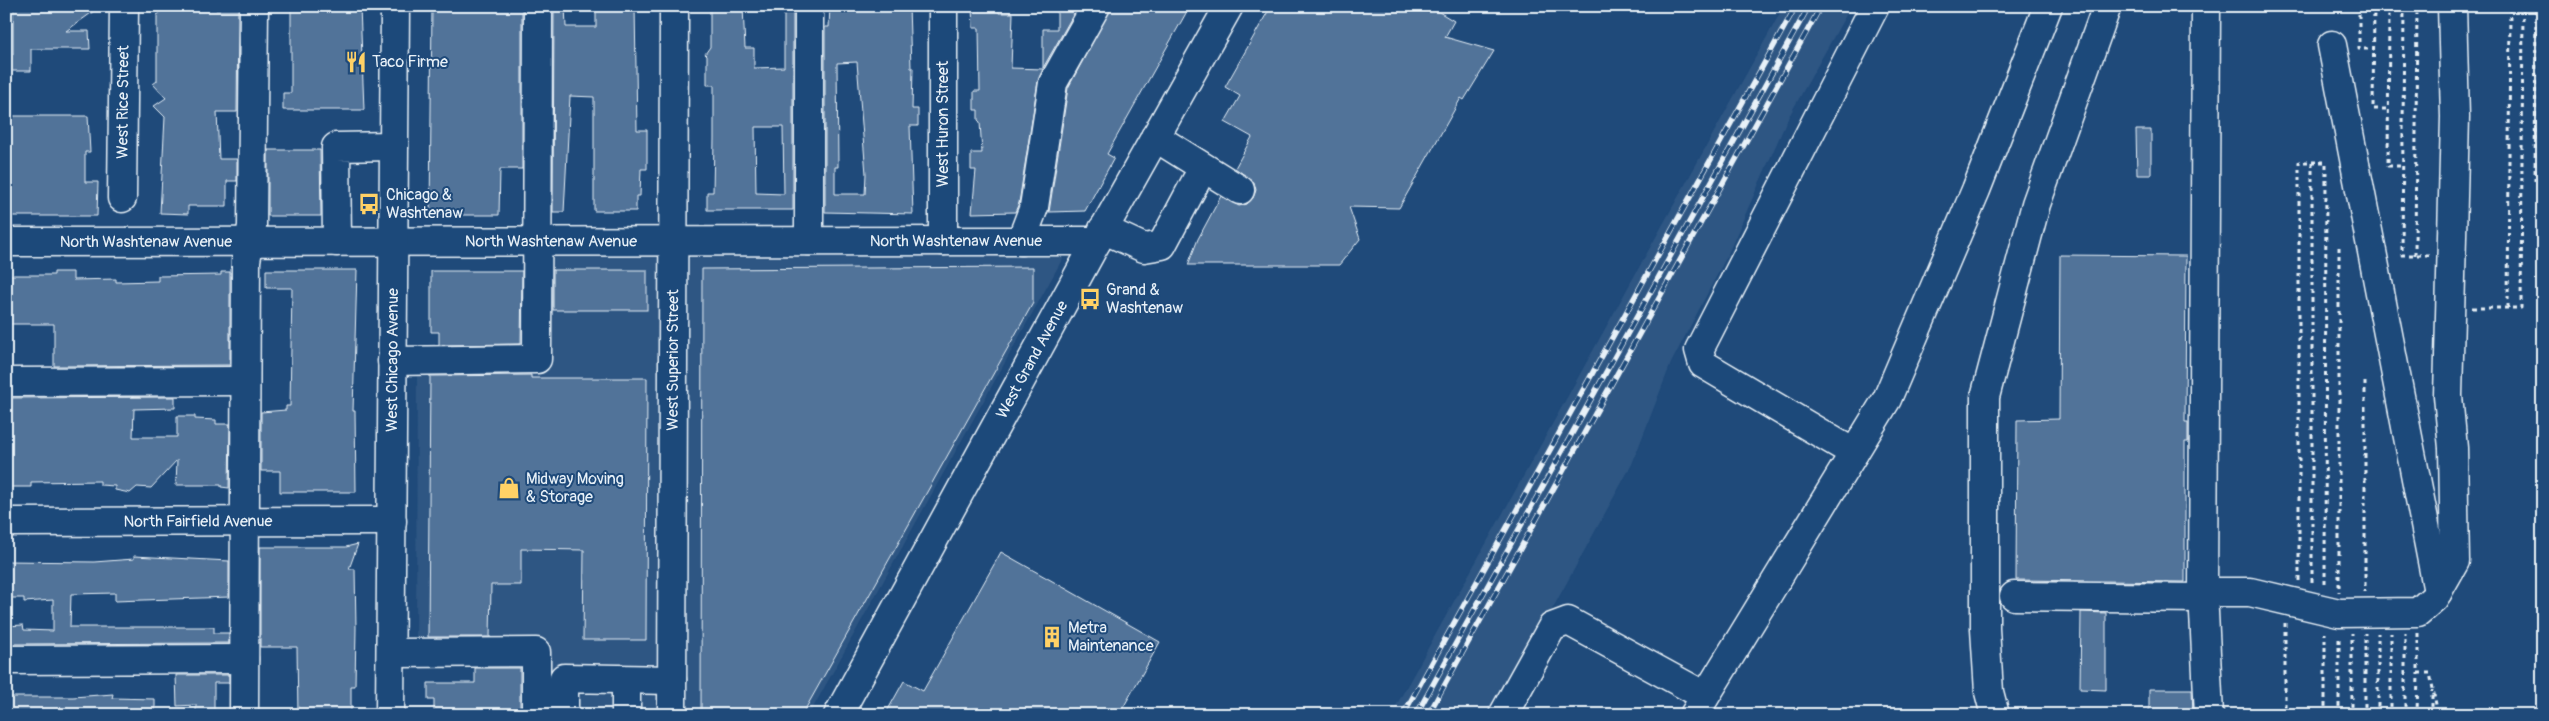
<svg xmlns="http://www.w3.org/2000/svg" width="2549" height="721" font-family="Pangolin,sans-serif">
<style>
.built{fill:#2e5683}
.building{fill:#517399;stroke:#e8f1f8;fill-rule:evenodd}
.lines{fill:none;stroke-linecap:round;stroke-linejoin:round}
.minor-casing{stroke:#e8f1f8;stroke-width:31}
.major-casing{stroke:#e8f1f8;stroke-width:31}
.path{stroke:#e8f1f8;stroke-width:3;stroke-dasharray:4 4;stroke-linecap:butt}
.minor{stroke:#1f4a7a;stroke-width:28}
.major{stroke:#1f4a7a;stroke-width:28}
.rail-casing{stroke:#e8f1f8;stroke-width:5.5}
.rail{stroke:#1f4a7a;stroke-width:4;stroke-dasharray:11;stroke-linecap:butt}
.labels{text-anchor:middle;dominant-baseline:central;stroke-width:4;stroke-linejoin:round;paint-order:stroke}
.poi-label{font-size:16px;fill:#e8f1f8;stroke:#1f4a7a;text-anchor:start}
.street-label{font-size:16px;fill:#e8f1f8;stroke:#1f4a7a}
</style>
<rect width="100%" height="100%" fill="#1f4a7a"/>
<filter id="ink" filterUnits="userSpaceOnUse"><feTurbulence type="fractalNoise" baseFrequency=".02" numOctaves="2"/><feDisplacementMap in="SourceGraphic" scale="10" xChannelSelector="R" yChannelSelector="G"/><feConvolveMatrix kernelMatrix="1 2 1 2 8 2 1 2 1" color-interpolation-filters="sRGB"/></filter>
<g filter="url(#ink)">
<g class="built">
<path d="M1784,6H1851L1788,118L1727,256L1671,363L1632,464L1494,715H1391Z"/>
<path d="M1055,250L1063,258L809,715H536V652H416L417,361L537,359L538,255Z"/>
</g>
<g class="building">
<path d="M13,6H101L66,31H89L90,49H31V71H6V54H13Z"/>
<path d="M160,6H216V10H238L237,112H217L219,159H237V181H227V206H188V214L160,213L165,117L154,106L166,98L153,84L157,81V15L160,13Z"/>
<path d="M291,6H360L364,110H283V93H291Z"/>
<path d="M432,6H522V169H500L499,215H430Z"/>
<path d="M565,6L566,27H596V7H635L637,130H647V169H641L640,196H636V211H594V97L570,96L564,212H553L554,7Z"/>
<path d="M784,6H793V210H707V192H713L714,139V85H707V56L705,54L710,47V8L743,7L745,48H754V68L784,67ZM755,127H783L784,194L756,193Z"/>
<path d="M830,6H909L911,68H913L912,109H918V126H910L913,214L825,212V27H829ZM857,62L866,174L865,194H835V167H838L837,63Z"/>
<path d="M1115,6H1190L1107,154L1114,158L1085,211L1049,212L1068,88L1111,8H1118Z"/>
<path d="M1271,6H1429L1454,21L1445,37L1494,51L1464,100L1461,98L1399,208L1349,207L1360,239L1339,265H1188L1198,239L1221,196L1239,206L1247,204L1253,198L1256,190L1254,182L1235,168L1252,137L1225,122L1240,96L1225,87Z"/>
<path d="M972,8H999V13H1013L1011,68L1043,69L1038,81L1019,203L1015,212L972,213L976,170H971V153H982L980,122L978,120V110H974V91H980L979,28H973Z"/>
<path d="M1057,8H1077L1043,68V29H1057Z"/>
<path d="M6,116H88L90,152H85V182H98L97,216H6Z"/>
<path d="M2136,130H2151V175H2137Z"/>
<path d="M268,150H320L321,216H268Z"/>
<path d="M2060,255L2186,256L2185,422H2188V442H2185V582L2016,580L2017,420L2059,419Z"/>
<path d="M1033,267V303L802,715H701L702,269Z"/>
<path d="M266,270H357L353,411H355L356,492H280V471H261V412L286,410V406H290L292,288H266Z"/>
<rect x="553" y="270" width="94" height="40"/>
<path d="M431,271H522L521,344L439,345V332H431Z"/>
<path d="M54,272H73V280L116,279V282L158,281V276L221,275V272H230V365L54,366V324H6V275H54Z"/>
<path d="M531,375V378H647L646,640H583L584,550L521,549V585H491L490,637H428L430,376Z"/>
<path d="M175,397V408L134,409L133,437H177V416H195V419L216,420V424H230L229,488L221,487V485H176L177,460L151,488L137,487L130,493L115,490V486L100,485V481L31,482V487H6V398Z"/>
<path d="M358,544L349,569H355L356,628L355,686H351V715H298L297,647H260V547H346Z"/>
<path d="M1001,552L1160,642L1119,715H885L904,681L923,691Z"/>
<path d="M134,556L229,561V597L115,601V593L71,594L70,627H214V633H229V643L6,644V626L23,625L24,630L53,631V600L24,602V598H6V561L94,562L134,559Z"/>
<path d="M2081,612L2106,613V690L2080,689Z"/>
<path d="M475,668H520V715H434V700H428V683H475Z"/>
<path d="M176,675H229V683H214V715H196V705L177,706Z"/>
<path d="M2149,689H2192L2193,715H2149Z"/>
<path d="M113,694L112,698L155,699V715H6V697H73Z"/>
</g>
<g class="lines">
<g class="minor-casing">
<g id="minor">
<path d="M943,6V241"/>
<path d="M2206,6L2203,592L2209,715"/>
<path d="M2332,45L2438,592"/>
<path d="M1155,137L1240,190"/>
<path id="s1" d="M122,198L124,6"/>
<path d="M1103,229L1144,248L1162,245L1196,181"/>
<path d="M809,241V6"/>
<path d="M1021,241L1034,207L1053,83L1096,6"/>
<path id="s2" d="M6,242L1097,241"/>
<path d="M337,242L336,147L394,146"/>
<path d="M392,361L537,359L538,6"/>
<path d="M6,382L245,381"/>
<path d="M1854,453L1703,364L1699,350L1875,6"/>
<path id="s3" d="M6,522L392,521"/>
<path d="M2203,592H2250L2339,613L2418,612L2434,598L2455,561L2453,448L2448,396L2455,117L2452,6"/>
<path d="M2014,596L2203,598"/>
<path d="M391,653L536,652V715"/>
<path d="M6,660L244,659"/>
<path d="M244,715L246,261L252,226L254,6"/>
<path d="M564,715V678L672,680"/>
<path d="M626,715V680"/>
<path id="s4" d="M672,715L674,6"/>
<path d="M1503,715L1552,627L1568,621L1705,696"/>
<path d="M1694,715L1887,399L1976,190L2048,6"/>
<path d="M1995,715L1989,692L1985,629V397L2036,204L2107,6"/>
</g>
</g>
<g class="major-casing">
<g id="major">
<path id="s5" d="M390,715L395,6"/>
<path id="s6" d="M838,715L1097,241L1229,6"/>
</g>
</g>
<g class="path">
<path d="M2359,6V49H2374"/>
<path d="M2374,6L2373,109H2388"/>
<path d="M2389,6L2388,166H2403"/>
<path d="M2404,6L2402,255H2429"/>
<path d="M2312,162V584"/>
<path d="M2535,181L2536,6"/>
<path d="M2339,247V592"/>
<path d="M2415,255L2417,6"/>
<path d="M2472,308H2521L2523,6"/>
<path d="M2508,308L2510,6"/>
<path d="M2365,382V592"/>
<path d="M2299,581V162H2326L2325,587"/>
<path d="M2418,633V673H2430L2438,715"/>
<path d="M2285,715V623"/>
<path d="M2325,715V633"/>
<path d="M2339,715V635"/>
<path d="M2352,715V633"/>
<path d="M2365,715V633"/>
<path d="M2378,715V633"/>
<path d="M2391,715V633"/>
<path d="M2405,715V633"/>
<path d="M2417,715L2418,673"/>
<path d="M2432,715V690"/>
</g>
<use href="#minor" class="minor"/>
<use href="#major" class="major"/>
<g class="rail-casing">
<g id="rail">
<path d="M1403,715L1796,6"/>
<path d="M1416,715L1809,6"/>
<path d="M1428,715L1821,6"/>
</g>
</g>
<use href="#rail" class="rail"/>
</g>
</g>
<defs>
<g id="restaurant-bare" transform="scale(1.725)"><path d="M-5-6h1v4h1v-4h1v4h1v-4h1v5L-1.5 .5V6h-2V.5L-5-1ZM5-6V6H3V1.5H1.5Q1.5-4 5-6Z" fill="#ffd166" stroke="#1f4a7a" stroke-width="2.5" paint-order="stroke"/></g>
<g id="bus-bare" transform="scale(1.725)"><path d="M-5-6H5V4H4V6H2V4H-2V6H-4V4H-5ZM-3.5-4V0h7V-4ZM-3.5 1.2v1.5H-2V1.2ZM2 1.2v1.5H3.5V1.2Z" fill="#ffd166" stroke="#1f4a7a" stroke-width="2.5" paint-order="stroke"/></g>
<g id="shop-bare" transform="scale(1.725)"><path d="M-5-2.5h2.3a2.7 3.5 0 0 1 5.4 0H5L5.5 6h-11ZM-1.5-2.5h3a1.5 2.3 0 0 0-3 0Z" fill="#ffd166" stroke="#1f4a7a" stroke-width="2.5" paint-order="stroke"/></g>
<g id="building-bare" transform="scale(1.725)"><path d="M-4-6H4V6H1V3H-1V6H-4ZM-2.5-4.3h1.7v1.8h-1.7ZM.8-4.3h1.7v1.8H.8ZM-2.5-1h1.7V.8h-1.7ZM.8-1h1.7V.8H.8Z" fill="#ffd166" stroke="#1f4a7a" stroke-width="2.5" paint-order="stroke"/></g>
</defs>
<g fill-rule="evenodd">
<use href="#restaurant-bare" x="356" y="62"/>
<use href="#bus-bare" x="369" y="204"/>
<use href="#bus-bare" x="1090" y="299"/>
<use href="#shop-bare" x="509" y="488"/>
<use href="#building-bare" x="1052" y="637"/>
</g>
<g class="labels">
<g class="poi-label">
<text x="372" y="62">Taco Firme</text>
<text x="386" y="195">Chicago &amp;<tspan x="386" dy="18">Washtenaw</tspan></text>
<text x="1106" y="290">Grand &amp;<tspan x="1106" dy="18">Washtenaw</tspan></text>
<text x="526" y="479">Midway Moving<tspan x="526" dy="18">&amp; Storage</tspan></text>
<text x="1068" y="628">Metra<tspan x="1068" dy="18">Maintenance</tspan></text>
</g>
<g class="street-label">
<text stroke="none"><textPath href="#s1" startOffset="96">West Rice Street</textPath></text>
<text transform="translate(943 124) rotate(-90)">West Huron Street</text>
<text stroke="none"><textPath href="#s2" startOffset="950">North Washtenaw Avenue</textPath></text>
<text stroke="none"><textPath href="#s2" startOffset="140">North Washtenaw Avenue</textPath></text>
<text stroke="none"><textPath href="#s2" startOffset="545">North Washtenaw Avenue</textPath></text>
<text stroke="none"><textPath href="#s5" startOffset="355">West Chicago Avenue</textPath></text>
<text stroke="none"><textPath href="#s4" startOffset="355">West Superior Street</textPath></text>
<text stroke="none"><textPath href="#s6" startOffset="405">West Grand Avenue</textPath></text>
<text stroke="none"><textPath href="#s3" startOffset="192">North Fairfield Avenue</textPath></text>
</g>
</g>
<rect width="2549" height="721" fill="none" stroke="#1f4a7a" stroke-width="25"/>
<rect x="12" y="12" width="2524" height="696" fill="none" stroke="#e8f1f8" stroke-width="2" filter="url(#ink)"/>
</svg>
